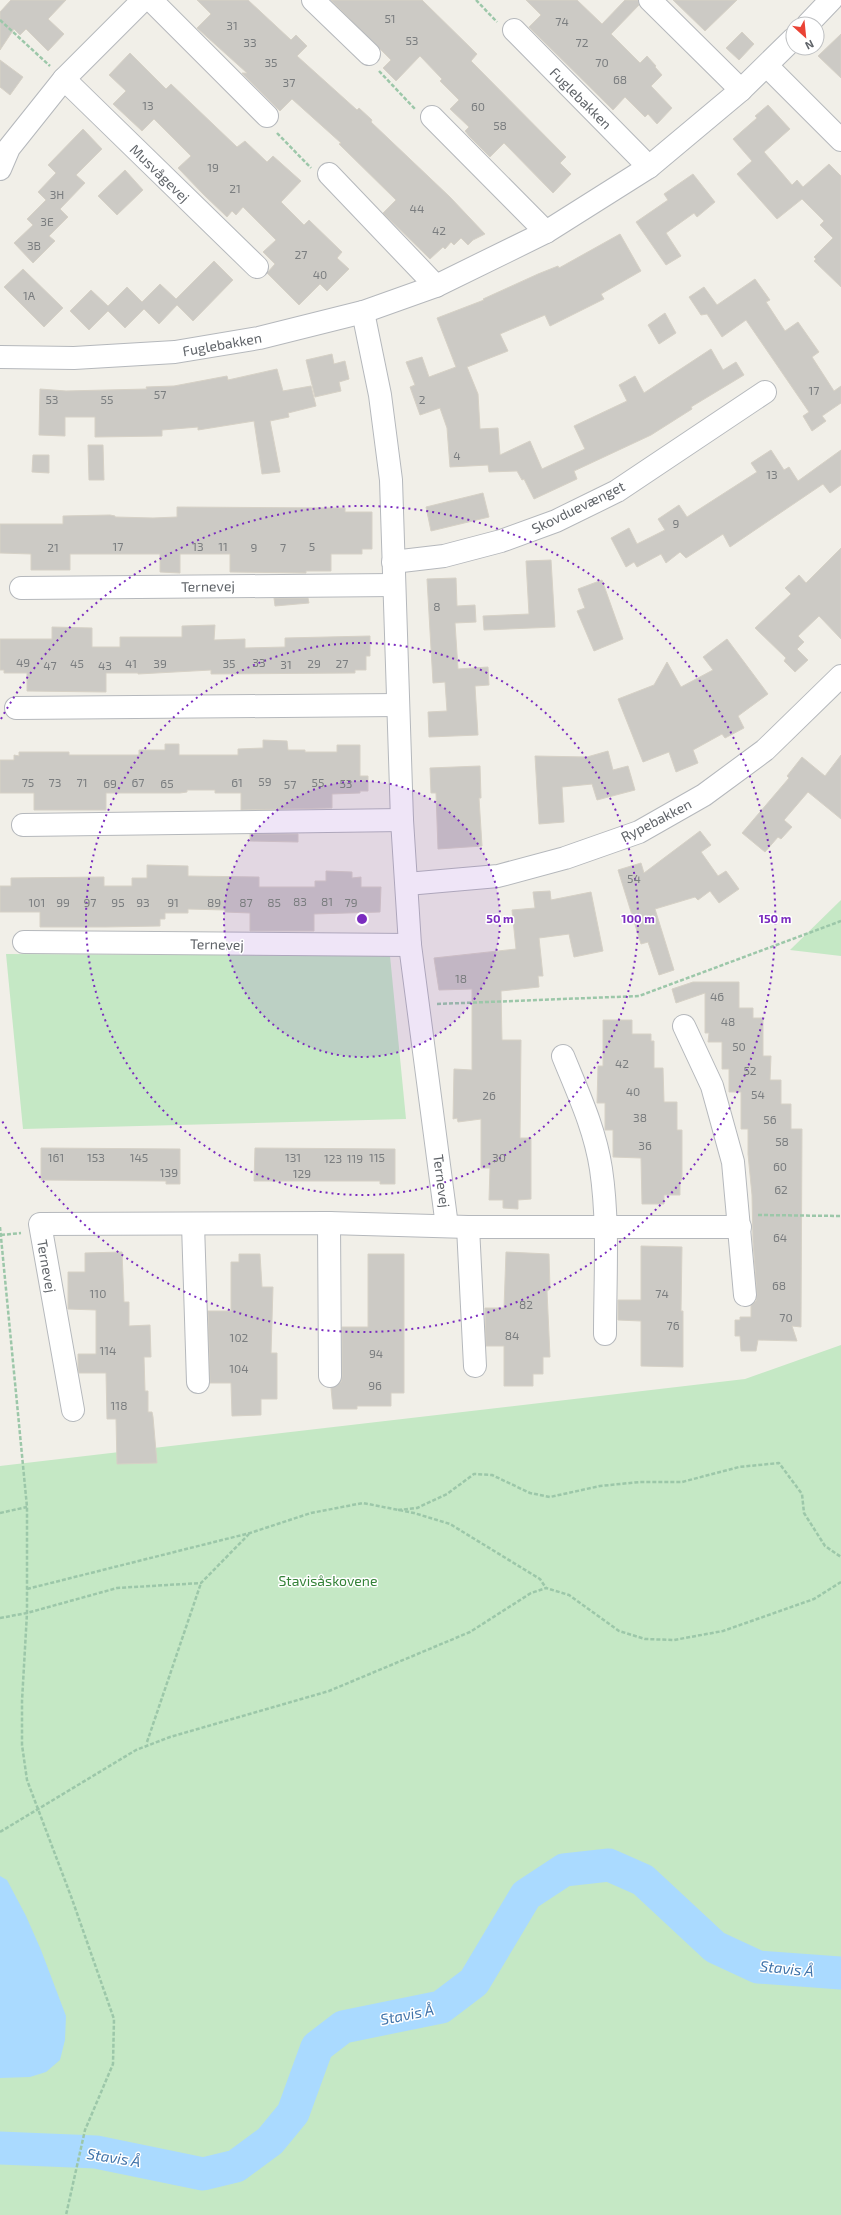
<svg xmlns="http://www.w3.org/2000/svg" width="841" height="2215" font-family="'Exo 2',sans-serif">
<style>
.green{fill:#c5e8c5}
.water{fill:#aadaff}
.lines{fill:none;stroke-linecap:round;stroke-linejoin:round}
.river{stroke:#aadaff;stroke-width:33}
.building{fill:#cccac5;stroke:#d6d1c6}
.minor-casing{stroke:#b5b8bc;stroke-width:24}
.path{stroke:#9cc7a9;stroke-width:2.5;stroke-dasharray:4 2;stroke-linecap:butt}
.minor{stroke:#fff;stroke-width:22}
.ring{fill:none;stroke:#7b2cbf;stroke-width:2;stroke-dasharray:2 4}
.labels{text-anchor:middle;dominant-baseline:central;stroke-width:3;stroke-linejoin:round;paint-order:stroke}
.number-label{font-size:12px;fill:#7a7d7f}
.street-label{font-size:14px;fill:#5f6368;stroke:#fff}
.park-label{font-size:14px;fill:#348238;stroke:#fff}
.water-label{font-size:15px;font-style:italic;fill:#4174aa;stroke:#fff}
.centre{fill:#7b2cbf;stroke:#fff;stroke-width:2}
.ring-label{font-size:12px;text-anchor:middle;font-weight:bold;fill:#7b2cbf;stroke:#fff;stroke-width:3;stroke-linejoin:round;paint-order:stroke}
</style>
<rect width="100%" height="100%" fill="#f1efe8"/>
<g class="green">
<path d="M841,900V956L790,950Z"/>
<path d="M6,954L390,956L406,1119L23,1129Z"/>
<path d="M841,1345V2215H0V1466L745,1379Z"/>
</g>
<path class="water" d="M0,1876L7,1880L26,1916L41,1950L66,2016L65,2040L60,2060L46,2072L30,2077L0,2078Z"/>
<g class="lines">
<path class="river" d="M0,2148L96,2152L203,2174L236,2166L270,2141L293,2113L317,2047L343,2027L441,2007L474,1982L526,1895L564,1870L609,1865L643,1880L715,1947L758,1967L841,1973"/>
</g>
<g class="building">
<path d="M11,0H66L48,19L64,34L48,51L26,29L20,35L14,29L0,50V12Z"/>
<path d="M197,0H248L291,40L296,35L307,46L297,56L357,110L359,108L372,120L371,122L450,197L485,234L473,240L468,245L461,238L454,245L451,242L445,249L443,247L430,259L383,213L396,200L339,144L341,143L292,99L280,111L242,73H247L197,28L211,14Z"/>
<path d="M331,0H422L477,54L471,61L566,157L560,163L571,174L553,193L504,143L490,157L469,136L465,131L469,127L450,109L459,100L440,81L442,79L420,56L396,81L383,68L391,60Z"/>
<path d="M526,0H577L602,24L625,0H638L639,5L611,34L640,63L647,56L656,66L655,67L662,75L651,86L672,108L657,124L648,114L645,117L625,97L613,110L529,27L541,15Z"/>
<path d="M673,0H737L705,31Z"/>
<path d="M742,32L754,44L739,60L726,48Z"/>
<path d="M841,34V78L818,56Z"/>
<path d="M130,53L166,89L171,84L237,147L245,141L267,162L273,156L301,181L281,202L304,225L309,220L342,252L337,258L349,269L327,291L320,284L299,305L267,273L275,264L263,252L276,240L243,207L236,215L232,211L227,217L204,195L178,168L191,156L154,119L142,131L113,104L126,91L109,75Z"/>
<path d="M0,60L23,77L10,95L0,87Z"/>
<path d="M768,105L790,129L764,152L792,185L797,180L803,187L829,164L841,176V287L814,261L816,259L814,257L833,238L820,225L824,221L802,199L777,219L737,174L752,161L733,139L757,118L755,116Z"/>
<path d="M83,129L102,149L76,175L85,183L60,209L68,217L49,236L55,241L33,263L14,243L33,225L27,219L46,200L38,192L56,173L48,165Z"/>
<path d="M125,170L143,190L117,215L98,196Z"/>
<path d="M693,174L715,202L697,217L694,213L666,233L681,256L666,265L636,222L668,200L664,194Z"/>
<path d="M620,234L641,271L601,294L604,299L550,326L545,315L500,334L508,351L467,367L478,394L480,429L498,428L500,455L530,441L542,469L585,449L574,426L627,401L619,385L635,376L644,393L711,349L723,370L736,362L744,375L691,407L692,409L651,435L574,471L577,479L534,499L524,479L522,480L517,471L489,472L488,465L450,467L447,428L440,408L420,415L410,387L415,385L406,362L422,357L429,377L456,367L437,318L484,300L483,299L538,274L558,266L559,268Z"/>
<path d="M214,261L233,280L193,321L177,305L159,324L144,309L125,328L108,311L89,330L70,311L91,290L108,306L127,287L142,302L160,284L176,299Z"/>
<path d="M23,269L63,308L44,327L4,287Z"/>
<path d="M755,279L770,300L766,302L785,331L798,322L819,352L812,357L834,391L841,386V403L822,416L826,421L812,431L803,416L809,412L746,320L722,337L707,314L701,315L689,297L704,287L717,305Z"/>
<path d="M665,313L676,333L659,344L648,325Z"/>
<path d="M332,354L334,364L345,361L349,379L339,382L341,391L315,397L306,360Z"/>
<path d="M277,369L283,391L311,386L316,406L288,413L289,417L270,421L280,472L262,474L254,421L198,430V427L162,430V436L95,437V417H65V436L39,435L40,389L66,391L147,389L146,387L174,386L227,376L228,380Z"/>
<path d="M88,445H103L104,480H89Z"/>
<path d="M771,450L784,470L789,467L798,481L841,450V485L830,493L823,484L730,547L723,534L686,558L680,552L666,563L661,554L637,567L634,562L626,567L611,538L629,528L637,544L665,530L658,519L679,505L687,517L757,472L751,463Z"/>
<path d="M33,455H49V473L32,472Z"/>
<path d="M483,493L489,517L431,531L426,507Z"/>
<path d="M177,507L330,508H345V512H372V549H362V554H331V571H306V573L230,572V554H180V573L160,572V554H70V570H31V554L0,553V524H63V516L110,515L115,516V517L153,518L177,517Z"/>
<path d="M841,548V639L819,616L798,636L804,642L797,649L808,660L795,672L784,661L786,658L755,628L791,594L785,588L799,575L806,583Z"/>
<path d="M551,560L555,627L484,630L483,616L529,614L526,561Z"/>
<path d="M456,578L457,606L475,605L476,622L455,623L458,669L488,667L489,685L475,686L478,735L429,737L428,712L447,711L445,682L433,683L427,579Z"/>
<path d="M602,580L623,639L594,651L577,611L585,608L578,589Z"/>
<path d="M274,598H308L309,603L275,606Z"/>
<path d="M215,625L214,640L245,639V648L285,647V638L370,636V656H366V670H355V673L211,674V670L138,674V673H106V692L27,691V673H4V670H0V639H52V627L92,628V647H120V637H182V626Z"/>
<path d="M727,639L768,694L738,716L744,728L725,738L722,734L693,750L698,763L676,772L669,752L643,762L618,699L654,685L667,662L681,687L713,670L703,657Z"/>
<path d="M263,740L287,741L288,750H305V752H337V745H360V776H368V791H360V793L332,794V808L241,810V793H215V790H187V792L180,793H106V810H34V793H0V760H14V755L19,756V752H69V755H139V750H165V744H179V755H238V749L263,748Z"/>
<path d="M608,751L613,770L628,766L635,790L597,800L592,784L562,787L564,822L539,824L535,756L587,757Z"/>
<path d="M841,755V819L808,792L784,820L792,827L781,839L778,837L765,852L742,833L789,778L787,776L802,757L825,776Z"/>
<path d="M480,766L481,798H479L482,846L438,849L436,793H431L430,768Z"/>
<path d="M700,831L711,845L701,852L718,876L726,871L739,889L719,903L710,891L698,900L695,897L655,909L674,970L659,975L648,942L641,944L618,870L641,863L644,873Z"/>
<path d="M250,834H298V842L250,841Z"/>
<path d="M147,865L188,866V876L259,877V887H315V881H326V871L352,872V878L361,877V887H381L380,912L314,914V931H250V913L225,912V910L188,909V913H165V919H160V926L105,927H40V912H0V886H11V878L104,877V886H132V878H147Z"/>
<path d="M550,891L551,900L591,892L603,951L574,957L569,934L539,938L543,976H538L539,987L501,991L502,1040H521L520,1138H531V1199L518,1200V1209L503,1208V1200H489L490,1168H481V1119L458,1122L457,1118L453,1119L454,1069L472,1070V989L439,990L434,958L516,949L512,910L535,908L533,892Z"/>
<path d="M693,982H739V1008H753V1018H763V1056H771L770,1080H781V1104H791V1129H802L801,1327L792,1326L797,1341L758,1340L756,1351H741L740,1336H735V1320H740V1317H751V1306L756,1301L757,1294L753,1242L752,1195L748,1154V1129H741V1092H729V1069H722V1042H708L709,1033H705V993L676,1003L672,989Z"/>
<path d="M603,1020H632V1034H651V1041H654V1068H663L664,1102H677V1130H682V1180H680V1195H664V1204H642L641,1158L613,1157V1130H605V1103H597L598,1066H603Z"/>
<path d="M41,1148L180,1149V1184H166V1181L41,1180Z"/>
<path d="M255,1148L395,1149V1184H380V1181H254Z"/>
<path d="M641,1246L682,1247L681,1311H683V1367L641,1366V1321L618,1320V1300H641Z"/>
<path d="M122,1252L124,1302H129V1326L150,1325L151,1357H144L145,1391H148V1412H152L153,1417L157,1463L117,1464L116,1419H107L106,1373H79L78,1368V1354H96V1310L68,1309V1272H85V1253Z"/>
<path d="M506,1252L549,1254L550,1289L547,1291L550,1357H543V1374H533V1386H504V1346H486L485,1308H504Z"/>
<path d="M239,1254H260L262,1287H273L271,1353H277V1399H261V1415L232,1416L231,1383H210L208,1311H231V1262H239Z"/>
<path d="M368,1254H404V1393H391V1406H357V1409H333L331,1388L341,1382L342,1376V1327H368Z"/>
</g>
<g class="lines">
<g class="minor-casing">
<g id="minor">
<path d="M151,0L267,116"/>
<path d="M313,0L369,54"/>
<path d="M650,0L741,90"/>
<path d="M808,24L831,0"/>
<path d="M514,30L649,167"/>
<path d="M767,66L841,140"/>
<path d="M64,79L257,267"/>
<path d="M432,117L546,232"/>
<path d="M0,169L9,148L64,79L143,0"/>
<path d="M329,174L436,286"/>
<path d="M363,312L380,395L391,480L402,820L410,945L447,1226"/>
<path d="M0,357L74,358L175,352L259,338L363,312L436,286L546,232L649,167L741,90L793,39"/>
<path d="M393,562L444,556L501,541L556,521L617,491L765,392"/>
<path d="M21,588L394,585"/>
<path d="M16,708L398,705"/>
<path d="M23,825L402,820"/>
<path d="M407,884L498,876L565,858L639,832L704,795L765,750L841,676"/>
<path d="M24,942L410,945"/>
<path d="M684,1026L712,1086L733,1162L745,1295"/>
<path d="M563,1056C578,1093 595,1129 601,1169C609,1223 605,1280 605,1334"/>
<path d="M329,1223L330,1376"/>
<path d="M193,1224L198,1382"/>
<path d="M468,1227L475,1366"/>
<path d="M73,1410L40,1224L329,1223L468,1227H740"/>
</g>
</g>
<g class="path">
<path d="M476,0L497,22"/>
<path d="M0,20L50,66"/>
<path d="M379,71L415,109"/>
<path d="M277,133L311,168"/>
<path d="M437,1004L639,996L841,921"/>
<path d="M758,1215L841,1216"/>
<path d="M0,1227L27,1507V1613L22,1701V1745L27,1780L72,1899L114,2019L113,2064L85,2130L66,2215"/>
<path d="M1,1235L21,1233"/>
<path d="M398,1510L417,1508L447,1494L474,1474L492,1475L530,1493L550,1497L600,1486L640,1482H682L739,1467L779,1463L802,1494L804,1513L825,1546L841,1557"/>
<path d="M0,1513L27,1507"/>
<path d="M27,1589L250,1533L311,1513L363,1503L414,1513L450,1524L540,1579L546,1588"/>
<path d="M0,1618L27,1613L117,1588L201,1583L249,1534"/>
<path d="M147,1742L201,1583"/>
<path d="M0,1832L136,1750L170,1737L329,1691L470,1632L531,1593L546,1588L569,1595L619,1631L645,1639L674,1640L723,1631L814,1599L841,1582"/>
</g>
<use href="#minor" class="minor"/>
</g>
<circle cx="362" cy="919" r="138" fill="#7b2cbf" fill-opacity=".12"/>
<g class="ring">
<circle cx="362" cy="919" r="138"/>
<circle cx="362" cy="919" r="276"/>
<path d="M1 719A413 413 0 1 1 1 1119"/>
</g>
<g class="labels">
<g class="number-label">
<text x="390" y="18">51</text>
<text x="562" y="21">74</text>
<text x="232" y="25">31</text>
<text x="412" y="40">53</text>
<text x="250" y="42">33</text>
<text x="582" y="42">72</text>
<text x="271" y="62">35</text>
<text x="602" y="62">70</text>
<text x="620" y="79">68</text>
<text x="289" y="82">37</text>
<text x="148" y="105">13</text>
<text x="478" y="106">60</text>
<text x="500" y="125">58</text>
<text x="213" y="167">19</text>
<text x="235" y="188">21</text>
<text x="57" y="194">3H</text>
<text x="417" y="208">44</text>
<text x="47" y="221">3E</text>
<text x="439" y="230">42</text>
<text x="34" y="245">3B</text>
<text x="301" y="254">27</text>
<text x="320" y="274">40</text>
<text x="29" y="295">1A</text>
<text x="814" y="390">17</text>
<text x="160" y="394">57</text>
<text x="52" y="399">53</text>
<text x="107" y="399">55</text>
<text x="422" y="399">2</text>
<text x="457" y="455">4</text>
<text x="772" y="474">13</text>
<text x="676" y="523">9</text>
<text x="118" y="546">17</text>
<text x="198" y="546">13</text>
<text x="223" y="546">11</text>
<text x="312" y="546">5</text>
<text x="53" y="547">21</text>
<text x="254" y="547">9</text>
<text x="283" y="547">7</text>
<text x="437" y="606">8</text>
<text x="23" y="662">49</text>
<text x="259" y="662">33</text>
<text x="77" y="663">45</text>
<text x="131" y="663">41</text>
<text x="160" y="663">39</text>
<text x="229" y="663">35</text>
<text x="314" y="663">29</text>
<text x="342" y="663">27</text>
<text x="286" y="664">31</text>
<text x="50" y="665">47</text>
<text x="105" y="665">43</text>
<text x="265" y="781">59</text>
<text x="28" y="782">75</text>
<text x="55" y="782">73</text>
<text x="82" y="782">71</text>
<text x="138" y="782">67</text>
<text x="237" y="782">61</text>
<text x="318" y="782">55</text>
<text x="110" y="783">69</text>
<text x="167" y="783">65</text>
<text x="346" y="783">53</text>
<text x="290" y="784">57</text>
<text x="634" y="878">54</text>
<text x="300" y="901">83</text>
<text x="327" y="901">81</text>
<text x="37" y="902">101</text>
<text x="63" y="902">99</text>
<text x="90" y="902">97</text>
<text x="118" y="902">95</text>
<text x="143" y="902">93</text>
<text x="173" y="902">91</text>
<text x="214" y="902">89</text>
<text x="246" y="902">87</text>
<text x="274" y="902">85</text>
<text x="351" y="902">79</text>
<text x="461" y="978">18</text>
<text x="717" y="996">46</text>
<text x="728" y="1021">48</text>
<text x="739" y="1046">50</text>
<text x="622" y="1063">42</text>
<text x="750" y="1070">52</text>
<text x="633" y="1091">40</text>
<text x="758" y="1094">54</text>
<text x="489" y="1095">26</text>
<text x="640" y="1117">38</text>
<text x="770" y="1119">56</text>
<text x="782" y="1141">58</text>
<text x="645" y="1145">36</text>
<text x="56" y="1157">161</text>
<text x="96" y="1157">153</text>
<text x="139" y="1157">145</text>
<text x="293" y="1157">131</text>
<text x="377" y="1157">115</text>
<text x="499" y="1157">30</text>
<text x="333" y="1158">123</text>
<text x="355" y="1158">119</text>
<text x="780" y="1166">60</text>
<text x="169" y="1172">139</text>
<text x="302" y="1173">129</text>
<text x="781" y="1189">62</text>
<text x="780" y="1237">64</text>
<text x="779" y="1285">68</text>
<text x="98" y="1293">110</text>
<text x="662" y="1293">74</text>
<text x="526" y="1304">82</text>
<text x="786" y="1317">70</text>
<text x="673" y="1325">76</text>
<text x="512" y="1335">84</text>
<text x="239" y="1337">102</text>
<text x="108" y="1350">114</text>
<text x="376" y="1353">94</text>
<text x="239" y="1368">104</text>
<text x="375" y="1385">96</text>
<text x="119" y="1405">118</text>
</g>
<g class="street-label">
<text transform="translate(581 98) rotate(45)">Fuglebakken</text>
<text transform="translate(160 173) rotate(44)">Musvågevej</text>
<text transform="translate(222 344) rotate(-10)">Fuglebakken</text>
<text transform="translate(578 507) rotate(-26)">Skovduevænget</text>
<text transform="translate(208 586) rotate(-1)">Ternevej</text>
<text transform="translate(656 820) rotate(-27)">Rypebakken</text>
<text transform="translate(217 944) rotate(1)">Ternevej</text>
<text transform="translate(442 1181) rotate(83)">Ternevej</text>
<text transform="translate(47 1266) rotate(80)">Ternevej</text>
</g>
<g class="park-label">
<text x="328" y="1580">Stavisåskovene</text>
</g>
<g class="water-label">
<text transform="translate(787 1968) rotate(6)">Stavis Å</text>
<text transform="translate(407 2014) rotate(-11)">Stavis Å</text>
<text transform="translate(114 2157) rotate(9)">Stavis Å</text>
</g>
</g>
<circle cx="362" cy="919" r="6" class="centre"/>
<g class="ring-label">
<text x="500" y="923">50 m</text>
<text x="638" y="923">100 m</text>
<text x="775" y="923">150 m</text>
</g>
<g transform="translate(805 36) rotate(153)"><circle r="19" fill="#ffffff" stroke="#bfc1c3"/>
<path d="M0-3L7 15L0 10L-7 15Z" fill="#ea4335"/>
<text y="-6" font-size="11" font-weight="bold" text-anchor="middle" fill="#5f6368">N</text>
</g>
</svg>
